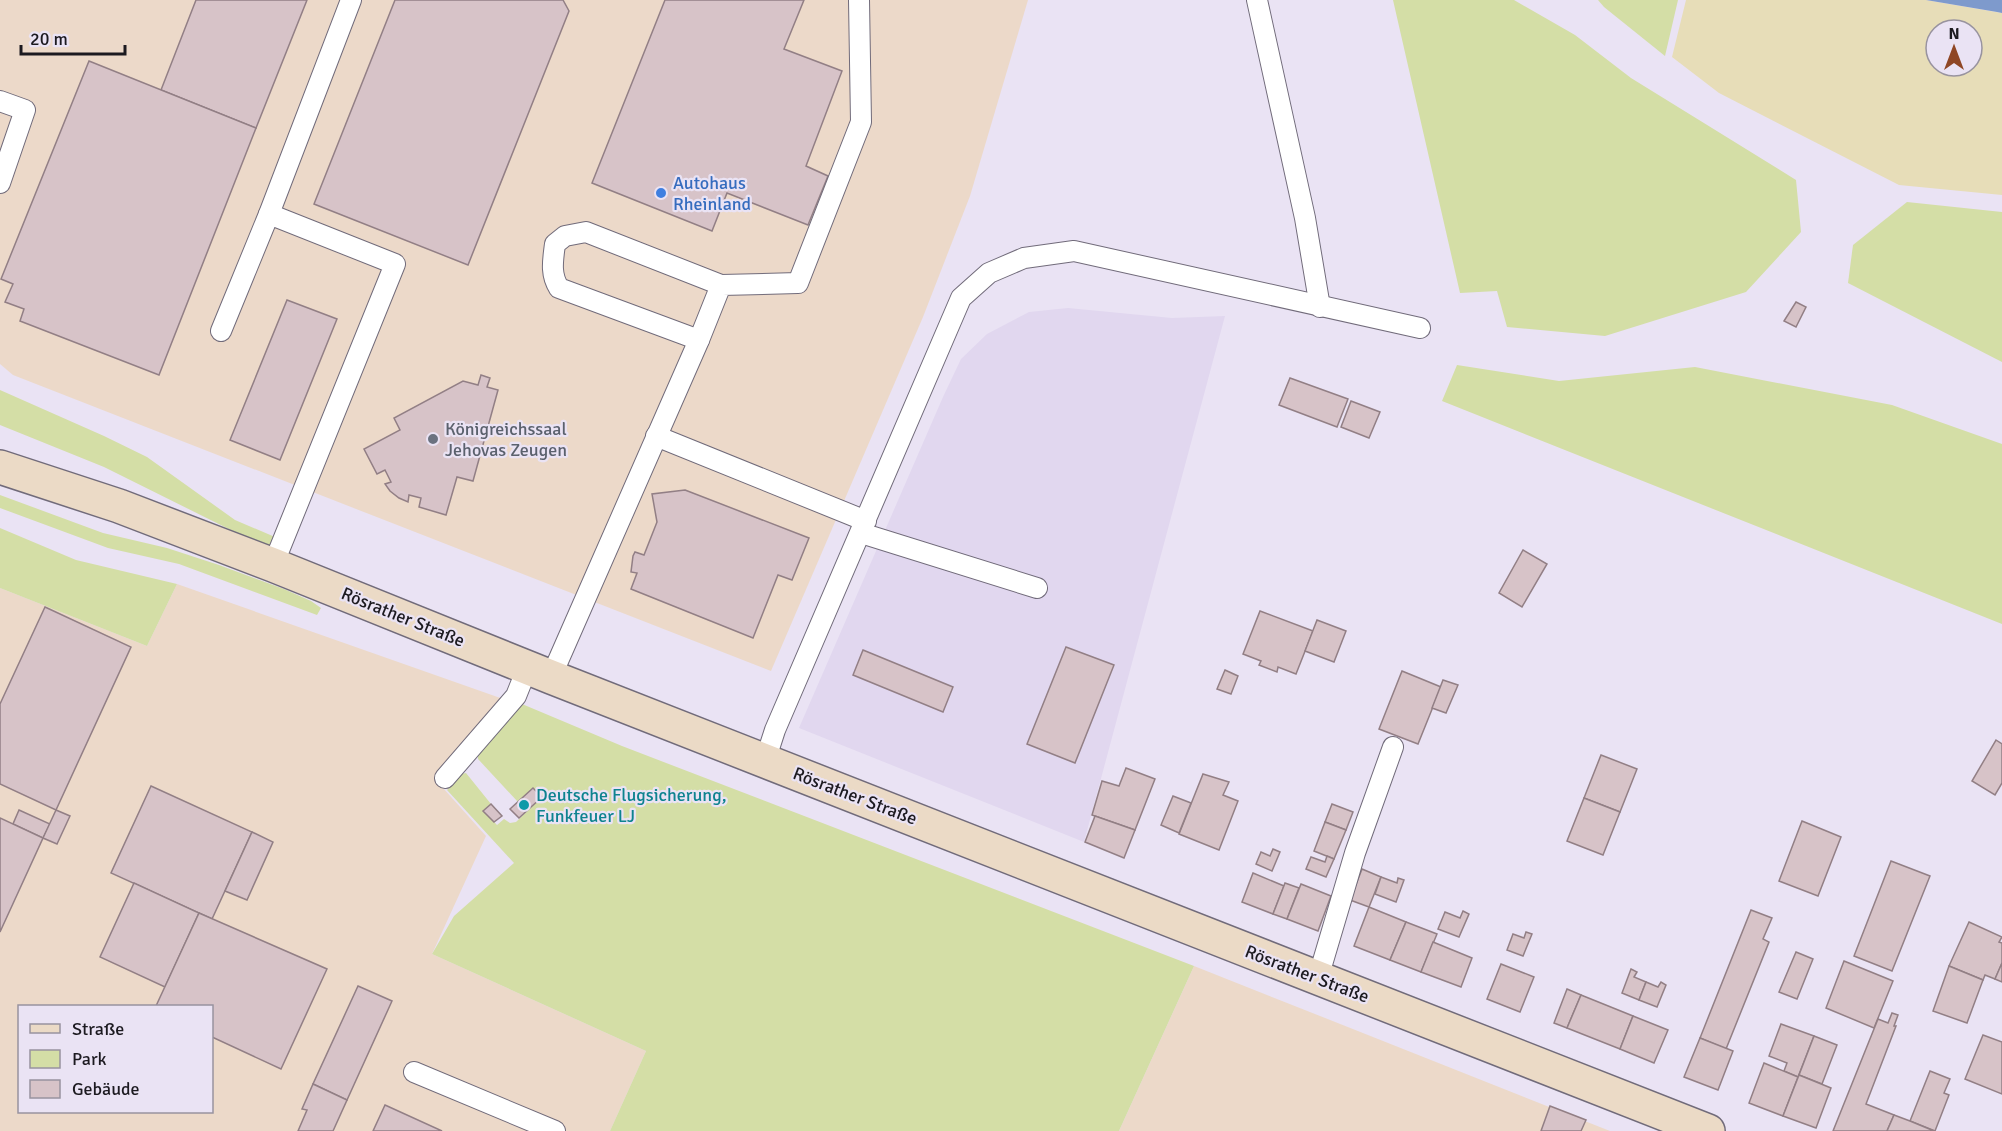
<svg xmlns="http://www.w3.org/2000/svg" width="2002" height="1131" font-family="Signika,sans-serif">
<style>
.commercial{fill:#ecd9c9;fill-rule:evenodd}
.built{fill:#e1d7ef}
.green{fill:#d4dea6}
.sand{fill:#e7ddb8;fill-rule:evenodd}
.water{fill:#7e9acc}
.building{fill:#d7c3c8;stroke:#927f85;stroke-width:1.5}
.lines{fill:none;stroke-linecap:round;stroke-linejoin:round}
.lane-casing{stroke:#716b7a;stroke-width:22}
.secondary-casing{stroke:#716b7a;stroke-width:36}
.lane{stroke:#fff;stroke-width:20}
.secondary{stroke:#ebdac6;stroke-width:33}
.shop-dot{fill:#3f7fe0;stroke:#eae3f4;stroke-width:2}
.worship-dot{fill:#6b7280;stroke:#eae3f4;stroke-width:2}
.culture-dot{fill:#0f9aa8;stroke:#eae3f4;stroke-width:2}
.labels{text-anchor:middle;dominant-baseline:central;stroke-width:4.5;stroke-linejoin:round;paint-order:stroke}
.shop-label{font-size:18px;fill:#366cbe;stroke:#eae3f4;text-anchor:start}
.worship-label{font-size:18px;fill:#5b616d;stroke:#eae3f4;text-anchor:start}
.street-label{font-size:18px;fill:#1c1a20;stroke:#eae3f4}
.culture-label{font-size:18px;fill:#0d838f;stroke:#eae3f4;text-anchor:start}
</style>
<rect width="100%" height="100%" fill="#eae3f4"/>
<g class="commercial">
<path d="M0,0H1028L970,196L923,317L771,671L13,375L0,364Z"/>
<path d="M177,584L506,700L435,779L486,836L432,954L646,1051L610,1131H0V588L147,646ZM20,1006H212V1112H20Z"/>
<path d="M1194,966L1610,1131H1119Z"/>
</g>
<path class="built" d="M1068,308L1172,318L1225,316L1084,842L799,728L943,397L961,359L987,334L1029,312Z"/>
<g class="green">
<path d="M1393,0H1514L1575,35L1631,78L1796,180L1801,232L1746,292L1605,336L1507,327L1497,291L1460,293Z"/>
<path d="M1598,0H1678L1665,56L1604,7Z"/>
<path d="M1907,202L2002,212V362L1848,283L1853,245Z"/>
<path d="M1457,365L1559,381L1695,367L1892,405L2002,444V624L1442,401Z"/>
<path d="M0,390L104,436L147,457L235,520L275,537L269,549L104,467L0,425Z"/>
<path d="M0,495L103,533L167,548L219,565L284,589L311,601L321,608L317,615L179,564L108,548L0,508Z"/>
<path d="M0,528L76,560L177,584L147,646L0,588Z"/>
<path d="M522,704L622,746L1194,966L1119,1131H610L646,1051L432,954L454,916L514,863L447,790L461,774L466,773L491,804L484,811L497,825L504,819L510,823L516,822L542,797L518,802L478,759V754Z"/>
</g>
<path class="sand" d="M1686,0H1926L2002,13V195L1899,185L1719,93L1672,57ZM1936,30H1972V66H1936Z"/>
<path class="water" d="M1926,0H2002V13L1997,12Z"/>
<g class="building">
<path d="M196,0H307L256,128L161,90Z"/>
<path d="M395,0H563L569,11L468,265L314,204Z"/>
<path d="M665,0H804L784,49L842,71L806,166L828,176L808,225L727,193L712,231L592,183Z"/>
<path d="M89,61L256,128L159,375L20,321L24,309L5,302L13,284L1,279Z"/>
<path d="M287,300L337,319L280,460L230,440Z"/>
<path d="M1796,302L1806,307L1796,327L1784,321Z"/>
<path d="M481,375L490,378L487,387L498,390L473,481L457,477L446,515L419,507L421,498L409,495L408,502L399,498L390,491L385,484L391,482L385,470L377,474L364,449L400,430L394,418L463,381L478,385Z"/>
<path d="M1290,378L1348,399L1337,427L1279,405Z"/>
<path d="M1351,401L1380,412L1369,438L1341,427Z"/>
<path d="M685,490L809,538L792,580L778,575L753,638L631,589L637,573L631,572L633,556L635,552L644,555L657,522L652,494Z"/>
<path d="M1523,550L1547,564L1522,607L1499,593Z"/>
<path d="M45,607L131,647L56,810L0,784V704Z"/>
<path d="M1260,611L1313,631L1296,674L1278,667L1277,672L1259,665L1261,661L1243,654Z"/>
<path d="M1317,620L1346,631L1334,662L1305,651Z"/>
<path d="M1066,647L1114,665L1075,763L1027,744Z"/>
<path d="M863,650L953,687L943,712L853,675Z"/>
<path d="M1225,670L1238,676L1231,694L1217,689Z"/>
<path d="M1402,671L1441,687L1418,744L1379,729Z"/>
<path d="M1443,680L1458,685L1446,713L1432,708Z"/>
<path d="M1996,740L2002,744V783L1995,795L1972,781Z"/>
<path d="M1601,755L1637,769L1620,812L1584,798Z"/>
<path d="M1126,768L1155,779L1135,830L1092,815L1102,781L1119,786Z"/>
<path d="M1203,774L1229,782L1223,795L1238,801L1219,850L1179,834Z"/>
<path d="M151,786L252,832L212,919L111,873Z"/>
<path d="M533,788L542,797L519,818L510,809Z"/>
<path d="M1173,796L1191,803L1179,833L1161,825Z"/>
<path d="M1584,798L1620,812L1603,855L1567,841Z"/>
<path d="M491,804L502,816L494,822L483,811Z"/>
<path d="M1332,804L1353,812L1346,830L1325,822Z"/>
<path d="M19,810L50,824L43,838L13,824Z"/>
<path d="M56,810L70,816L57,844L43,838Z"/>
<path d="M1095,816L1135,830L1124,858L1085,842Z"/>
<path d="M0,818L43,838L0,932Z"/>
<path d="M1802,821L1841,837L1818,896L1779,881Z"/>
<path d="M1325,822L1346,830L1334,859L1314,851Z"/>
<path d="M252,832L273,842L247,900L225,891Z"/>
<path d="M1273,849L1280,852L1272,871L1256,864L1261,852L1270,856Z"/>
<path d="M1327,856L1334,859L1326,877L1306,869L1311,857L1325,862Z"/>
<path d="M1891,861L1930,876L1892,971L1854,956Z"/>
<path d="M1362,869L1381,877L1369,907L1350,900Z"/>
<path d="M1253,873L1284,886L1273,914L1242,902Z"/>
<path d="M1381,877L1397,883L1398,878L1404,880L1396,902L1375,894Z"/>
<path d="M134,883L199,913L165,987L100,957Z"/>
<path d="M1285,883L1299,888L1287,919L1273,914Z"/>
<path d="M1301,884L1331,896L1318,931L1287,919Z"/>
<path d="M1369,907L1406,922L1390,960L1354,946Z"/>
<path d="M1751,910L1772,918L1763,939L1769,942L1726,1049L1700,1038Z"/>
<path d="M1463,911L1469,914L1459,937L1438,929L1445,912L1460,918Z"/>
<path d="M199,913L327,969L281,1069L212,1037V1006H156Z"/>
<path d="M1406,922L1437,934L1421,972L1390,960Z"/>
<path d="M1969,922L2002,937L1999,942L2002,943V963L1995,979L1985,975L1983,980L1949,966Z"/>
<path d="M1526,932L1532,934L1523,956L1507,950L1513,934L1524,938Z"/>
<path d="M1433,942L1472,958L1461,987L1421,972Z"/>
<path d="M1796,952L1813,959L1797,999L1779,992Z"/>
<path d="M1844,961L1893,981L1874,1028L1826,1008Z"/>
<path d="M2002,963V982L1995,979Z"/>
<path d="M1501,964L1534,977L1520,1012L1487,999Z"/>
<path d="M1949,966L1983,980L1967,1023L1933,1011Z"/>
<path d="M1631,969L1637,972L1634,977L1646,982L1639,1000L1622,993Z"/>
<path d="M1646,982L1658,987L1661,982L1666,985L1657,1007L1639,1000Z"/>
<path d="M358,986L392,1001L347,1100L313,1084Z"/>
<path d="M1567,989L1581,995L1567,1028L1554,1023Z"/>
<path d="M1581,995L1633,1016L1620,1049L1567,1028Z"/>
<path d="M1892,1013L1898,1015L1894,1026H1896L1866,1104L1894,1115L1887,1131H1833L1878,1019L1888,1023Z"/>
<path d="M1633,1016L1668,1030L1654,1063L1620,1049Z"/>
<path d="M1781,1024L1814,1036L1798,1077L1784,1071L1787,1063L1769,1056Z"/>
<path d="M1983,1035L2002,1042V1094L1965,1079Z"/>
<path d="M1814,1036L1837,1045L1822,1084L1799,1075Z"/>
<path d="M1700,1038L1733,1051L1718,1090L1684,1077Z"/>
<path d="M1764,1063L1798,1077L1783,1116L1749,1103Z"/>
<path d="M1930,1071L1950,1079L1944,1093L1949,1095L1935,1131L1910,1121Z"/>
<path d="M1799,1075L1831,1088L1816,1128L1783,1116Z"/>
<path d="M313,1084L347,1100L333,1131H298L307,1110L302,1109Z"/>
<path d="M385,1105L442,1131H373Z"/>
<path d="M1550,1106L1586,1120L1581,1131H1541Z"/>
<path d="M1894,1115L1910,1121L1934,1131H1887Z"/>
</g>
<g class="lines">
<g class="lane-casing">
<g id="lane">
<path d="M1257,0L1305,218L1320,307"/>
<path d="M0,101L25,110L0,183"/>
<path d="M269,214L351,0"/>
<path d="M221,331L269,214L395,264L273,565"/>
<path d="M699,340L559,288C550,274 553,260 555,244L565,236L586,232L721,285"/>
<path d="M656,436L866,521"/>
<path d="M861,533L1037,588"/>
<path d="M551,677L699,340L721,285L798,283L861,122L859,0"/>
<path d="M765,761L775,730L961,298L989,273L1024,258L1074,251L1420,328"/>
<path d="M445,778L516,696L528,666"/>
<path d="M1318,978L1355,853L1393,747"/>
<path d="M414,1072L555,1131"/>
</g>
</g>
<g class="secondary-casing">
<path id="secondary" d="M0,467L119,506L273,565L551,677L1708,1131"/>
</g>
<use href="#lane" class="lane"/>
<use href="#secondary" class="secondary"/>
</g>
<circle class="shop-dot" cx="661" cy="193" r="6"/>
<circle class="worship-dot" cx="433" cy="439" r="6"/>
<circle class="culture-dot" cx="524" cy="805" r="6"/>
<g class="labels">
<g class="shop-label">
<text x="673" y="183">Autohaus<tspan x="673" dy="21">Rheinland</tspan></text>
</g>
<g class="worship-label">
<text x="445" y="429">Königreichssaal<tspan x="445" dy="21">Jehovas Zeugen</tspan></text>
</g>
<g class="street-label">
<text transform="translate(403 617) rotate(22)">Rösrather Straße</text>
<text transform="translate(855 796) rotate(21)">Rösrather Straße</text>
<text transform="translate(1307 974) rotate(21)">Rösrather Straße</text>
</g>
<g class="culture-label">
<text x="536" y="795">Deutsche Flugsicherung,<tspan x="536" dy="21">Funkfeuer LJ</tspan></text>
</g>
</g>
<rect x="18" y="1005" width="195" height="108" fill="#eae3f4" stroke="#98939f" stroke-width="1.5"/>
<rect x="30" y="1024" width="30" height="9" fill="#ebdac6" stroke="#98939f" stroke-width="1.5"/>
<text x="72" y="1035" font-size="18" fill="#1c1a20">Straße</text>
<rect x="30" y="1050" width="30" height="18" fill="#d4dea6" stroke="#98939f" stroke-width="1.5"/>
<text x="72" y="1065" font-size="18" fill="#1c1a20">Park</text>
<rect x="30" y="1080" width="30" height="18" fill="#d7c3c8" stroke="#98939f" stroke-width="1.5"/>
<text x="72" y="1095" font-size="18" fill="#1c1a20">Gebäude</text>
<g transform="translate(1954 48)"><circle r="28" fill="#eae3f4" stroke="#98939f" stroke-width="1.5"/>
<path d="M0-4.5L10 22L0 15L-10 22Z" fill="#8f4725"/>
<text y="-9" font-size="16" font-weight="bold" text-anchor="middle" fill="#1c1a20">N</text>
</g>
<path d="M21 45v9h104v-9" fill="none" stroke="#1c1a20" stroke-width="3"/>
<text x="30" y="45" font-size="18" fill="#1c1a20" stroke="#eae3f4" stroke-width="4.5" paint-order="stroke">20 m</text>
</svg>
